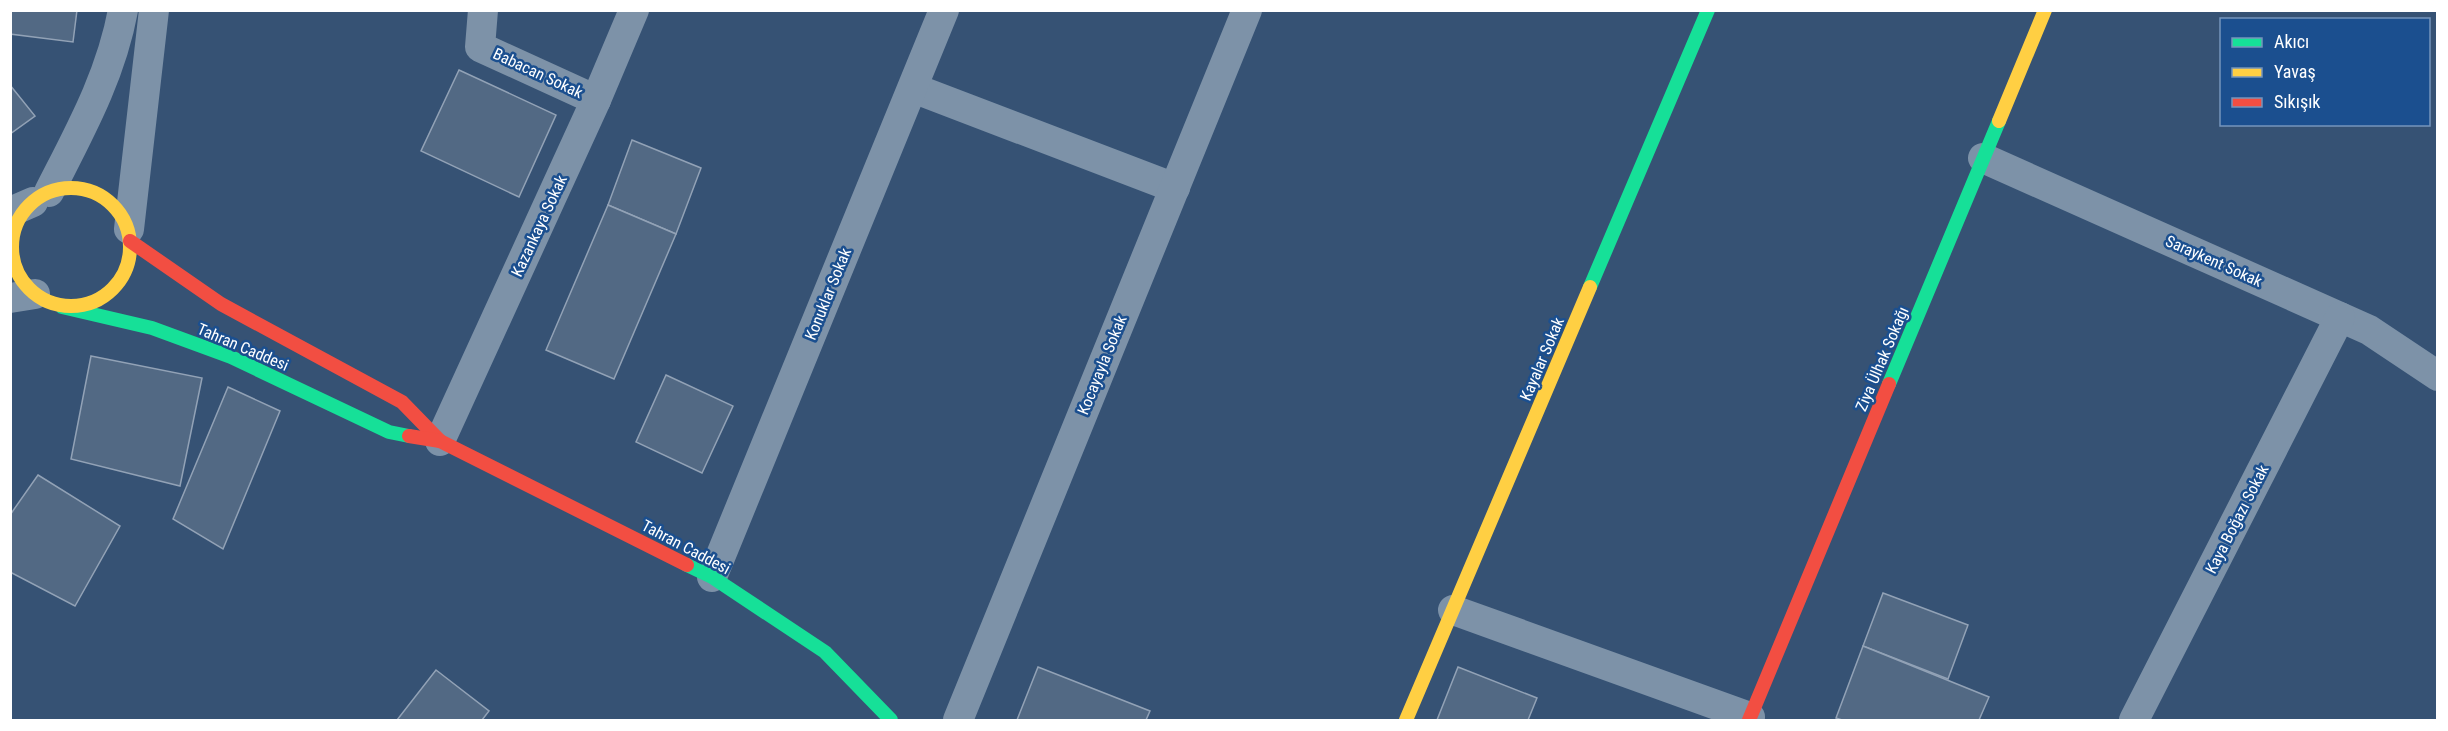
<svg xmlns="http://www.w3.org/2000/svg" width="2448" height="731" font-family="'Roboto Condensed',sans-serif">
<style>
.building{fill:#526984;stroke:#92a2b6;stroke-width:1.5}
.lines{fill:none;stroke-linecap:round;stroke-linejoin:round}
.street{stroke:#7d92a8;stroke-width:30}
.fast{stroke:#16e098;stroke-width:14}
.slow{stroke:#ffcf43;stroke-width:14}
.jam{stroke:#f24e42;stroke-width:14}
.labels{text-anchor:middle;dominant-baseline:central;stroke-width:5;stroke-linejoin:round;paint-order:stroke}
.street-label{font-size:16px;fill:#fff;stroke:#1b4f8f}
</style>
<rect width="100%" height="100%" fill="#365274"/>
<g class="building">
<path d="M10,10H77L73,42L10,34Z"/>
<path d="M459,70L556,115L519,197L421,151Z"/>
<path d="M10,85L35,116L10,134Z"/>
<path d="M632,140L701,168L676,234L608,205Z"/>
<path d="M608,205L676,234L614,379L546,350Z"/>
<path d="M91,356L202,378L180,486L71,459Z"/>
<path d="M666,375L733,406L702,473L636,442Z"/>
<path d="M228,387L280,411L223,549L173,519Z"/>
<path d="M38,475L120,526L75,606L10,572V515Z"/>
<path d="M1883,593L1968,625L1948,679L1863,646Z"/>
<path d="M1863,646L1989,697L1979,720H1842L1836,718Z"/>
<path d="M1038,667L1150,711L1146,720H1017Z"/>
<path d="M1458,667L1537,698L1528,720H1437Z"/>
<path d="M436,670L489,711L482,720H397Z"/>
</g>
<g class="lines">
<g class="street">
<path d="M483,10L480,47L596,100"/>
<path d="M913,88L1175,188"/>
<path d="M1983,158L2369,330L2438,376"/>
<path d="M49,192C79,133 111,76 123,10"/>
<path d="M10,212L33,202"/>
<path d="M129,229L154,10"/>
<path d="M10,298L35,294"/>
<path d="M440,441L596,100L634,10"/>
<path d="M712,577L944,10"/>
<path d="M1453,610L1750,717"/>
<path d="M958,720L1247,10"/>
<path d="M2134,720L2340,317"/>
</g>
<g class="fast">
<path d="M1590,287L1708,10"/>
<path d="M62,307L152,328L231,357L389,432L409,436"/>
<path d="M1889,384L1999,121"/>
<path d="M687,565L712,577L825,652L891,720"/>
</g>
<g class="slow">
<path d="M1999,121L2045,10"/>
<circle cx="71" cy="247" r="59"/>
<path d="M1406,720L1590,287"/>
</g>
<g class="jam">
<path d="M130,241L221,304L402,402L440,441"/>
<path d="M409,436L440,441L687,565"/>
<path d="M1749,720L1889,384"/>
</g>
</g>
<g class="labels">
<g class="street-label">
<text transform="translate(538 73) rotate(25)">Babacan Sokak</text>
<text transform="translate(539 226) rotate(-65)">Kazankaya Sokak</text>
<text transform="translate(2214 261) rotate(24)">Saraykent Sokak</text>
<text transform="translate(828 294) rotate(-68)">Konuklar Sokak</text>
<text transform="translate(243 347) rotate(23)">Tahran Caddesi</text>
<text transform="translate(1542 359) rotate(-67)">Kayalar Sokak</text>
<text transform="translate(1882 359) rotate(-67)">Ziya Ülhak Sokağı</text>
<text transform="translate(1102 365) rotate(-68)">Kocayayla Sokak</text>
<text transform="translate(2237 519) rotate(-63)">Kaya Boğazı Sokak</text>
<text transform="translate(686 547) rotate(28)">Tahran Caddesi</text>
</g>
</g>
<rect width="2448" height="731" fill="none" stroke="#ffffff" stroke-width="24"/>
<rect x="2220" y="18" width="210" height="108" fill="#1b4f8f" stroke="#7695bc" stroke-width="1.5"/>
<rect x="2232" y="38" width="30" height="9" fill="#16e098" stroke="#7695bc" stroke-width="1.5"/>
<text x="2274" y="48" font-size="18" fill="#ffffff">Akıcı</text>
<rect x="2232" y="68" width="30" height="9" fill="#ffcf43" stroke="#7695bc" stroke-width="1.5"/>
<text x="2274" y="78" font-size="18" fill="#ffffff">Yavaş</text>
<rect x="2232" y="98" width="30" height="9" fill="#f24e42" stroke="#7695bc" stroke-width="1.5"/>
<text x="2274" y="108" font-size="18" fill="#ffffff">Sıkışık</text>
</svg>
